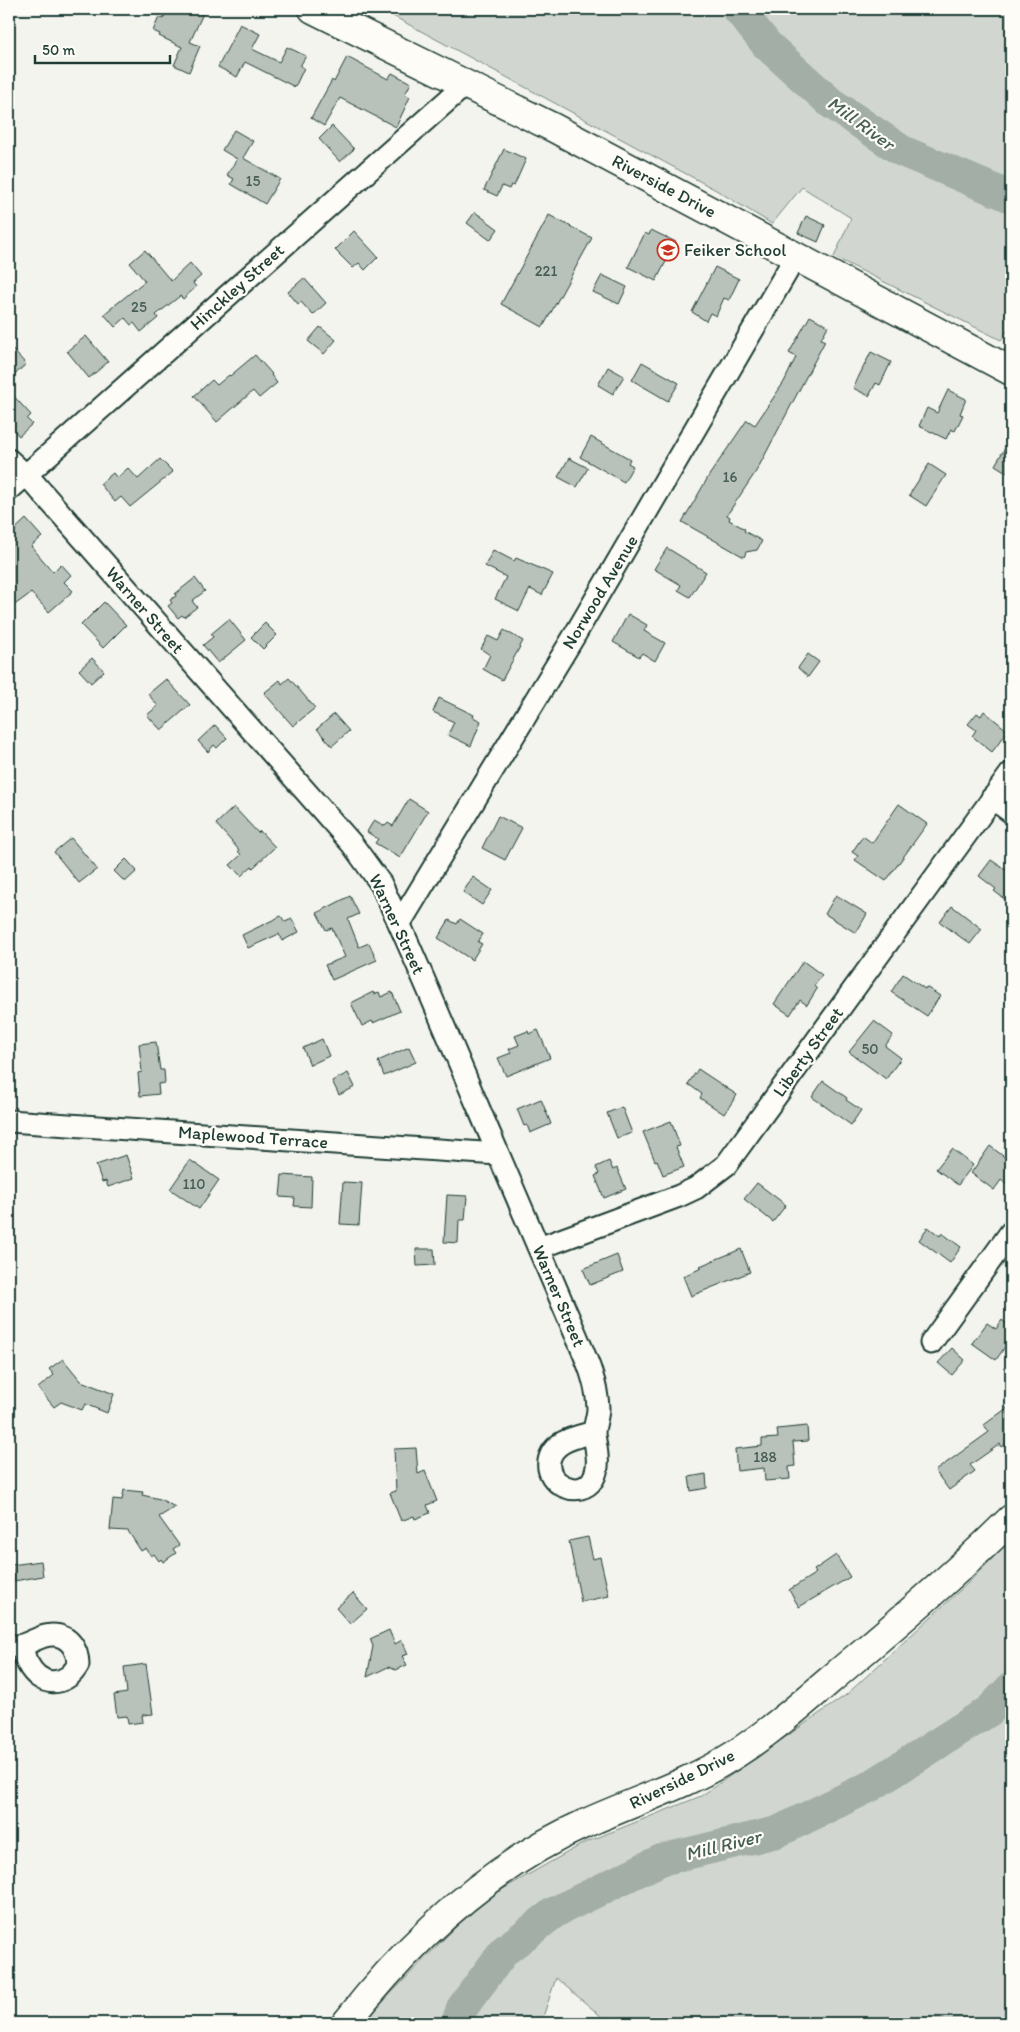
<svg xmlns="http://www.w3.org/2000/svg" width="1020" height="2032" font-family="Itim,sans-serif">
<style>
.green{fill:#d1d6d1;stroke:#788a82}
.lines{fill:none;stroke-linecap:round;stroke-linejoin:round}
.river{stroke:#a3aea7;stroke-width:32}
.building{fill:#b9c1bb;stroke:#1f3d34}
.street-casing{stroke:#1f3d34;stroke-width:25}
.secondary-casing{stroke:#1f3d34;stroke-width:31}
.street{stroke:#fdfcf7;stroke-width:21}
.secondary{stroke:#fdfcf7;stroke-width:28}
.labels{text-anchor:middle;dominant-baseline:central;stroke-width:4.5;stroke-linejoin:round;paint-order:stroke}
.number-label{font-size:15px;fill:#465e56}
.street-label{font-size:18px;fill:#1f3d34;stroke:#fdfcf7}
.poi-label{font-size:18px;fill:#1f3d34;stroke:#fdfcf7;text-anchor:start}
.water-label{font-size:19px;font-style:italic;fill:#475f56;stroke:#fdfcf7}
</style>
<rect width="100%" height="100%" fill="#f4f4ef"/>
<filter id="ink" filterUnits="userSpaceOnUse"><feTurbulence type="fractalNoise" baseFrequency=".02" numOctaves="2"/><feDisplacementMap in="SourceGraphic" scale="10" xChannelSelector="R" yChannelSelector="G"/><feConvolveMatrix kernelMatrix="1 2 1 2 8 2 1 2 1" color-interpolation-filters="sRGB"/></filter>
<g filter="url(#ink)">
<g class="green">
<path d="M380,9H1011V326L1001,340L834,257L851,218L802,187L772,224L716,190Z"/>
<path d="M1011,1539V2023H609L556,1978L541,2023H362L480,1902L584,1843L701,1796L846,1695L969,1582Z"/>
</g>
<g class="lines">
<g class="river">
<path d="M738,9L767,45L831,103L902,151L1011,197"/>
<path d="M457,2023L462,2008L504,1951L555,1912L661,1860L777,1832L871,1786L989,1711L1011,1688"/>
</g>
</g>
<g class="building">
<path d="M168,9H205L190,42L200,46L189,72L174,65L182,47L159,36L160,34L153,31L159,17L163,19Z"/>
<path d="M240,24L260,34L252,49L279,62L287,47L306,56L300,66L304,68L295,87L245,62L237,77L218,67Z"/>
<path d="M347,57L388,79L392,73L411,83L405,94L410,97L396,127L340,98L324,126L311,118L332,80L334,82Z"/>
<path d="M332,126L354,149L340,162L319,139Z"/>
<path d="M234,130L253,141L243,158L280,179L265,204L231,184L234,179L227,175L237,159L222,150Z"/>
<path d="M504,149L526,159L514,186L511,185L509,189L502,186L497,196L484,190Z"/>
<path d="M475,212L498,229L490,240L467,223Z"/>
<path d="M549,215L592,238L543,327L501,304Z"/>
<path d="M806,216L825,225L818,242L798,233Z"/>
<path d="M651,230L676,242L656,281L628,267L645,233L649,235Z"/>
<path d="M354,231L378,257L365,270L359,263L353,268L335,250Z"/>
<path d="M145,250L171,281L190,263L201,276L193,283L196,287L183,299L180,296L156,315L158,318L141,332L134,323L131,325L125,318L115,327L104,314L145,281L130,263Z"/>
<path d="M715,267L739,279L729,300L724,298L716,316L710,313L706,321L692,312Z"/>
<path d="M602,275L627,287L619,304L593,292Z"/>
<path d="M304,278L326,303L313,315L301,302L298,304L288,292Z"/>
<path d="M810,316L828,326L821,339L825,341L757,470L727,515L730,517L729,520L745,529L744,531L762,541L757,550L746,552L744,557L682,522L710,474L747,420L755,425L784,382L796,357L789,353Z"/>
<path d="M320,327L336,340L324,354L308,341Z"/>
<path d="M86,336L108,362L89,378L67,351Z"/>
<path d="M9,346L26,364L9,380Z"/>
<path d="M871,352L891,362L880,385L876,383L869,396L853,388Z"/>
<path d="M255,355L272,374L271,375L277,383L259,398L253,391L217,422L194,396L212,380L217,385L229,375L230,376Z"/>
<path d="M642,362L679,383L668,401L632,380Z"/>
<path d="M608,367L624,376L613,394L598,385Z"/>
<path d="M948,390L966,399L960,414L963,415L955,431L951,429L946,439L919,426L927,408L937,413Z"/>
<path d="M9,391L31,415L27,419L32,424L19,436L9,425Z"/>
<path d="M591,437L630,459L628,463L633,466L624,482L580,457Z"/>
<path d="M1011,438V475L995,465Z"/>
<path d="M569,458L588,468L577,487L558,477Z"/>
<path d="M160,459L173,472L130,507L121,497L115,502L100,484L113,473L117,478L128,468L138,479Z"/>
<path d="M929,464L946,475L926,506L909,495Z"/>
<path d="M26,519L42,537L31,546L53,572L61,564L71,575L64,582L73,591L49,612L31,593L9,609V535Z"/>
<path d="M667,548L706,572L690,597L678,590L681,585L654,569Z"/>
<path d="M493,550L514,561L516,558L553,574L542,595L530,589L519,611L495,599L506,577L485,566Z"/>
<path d="M195,578L205,591L192,601L197,607L184,617L182,615L178,618L168,606L172,603L170,600L176,596L175,594Z"/>
<path d="M104,602L126,625L103,648L81,625Z"/>
<path d="M628,614L647,625L644,631L665,643L655,661L642,653L639,657L613,642Z"/>
<path d="M229,619L246,640L218,663L203,645L213,637L211,634Z"/>
<path d="M265,623L277,635L263,649L251,637Z"/>
<path d="M504,630L523,641L502,680L483,669L490,655L481,649L488,636L498,641Z"/>
<path d="M808,654L819,662L808,677L798,668Z"/>
<path d="M92,658L104,671L91,683L79,670Z"/>
<path d="M289,678L315,708L293,726L264,693L280,680L282,684Z"/>
<path d="M166,679L190,705L161,730L147,715L158,706L148,694Z"/>
<path d="M439,698L474,715L473,717L481,721L471,746L448,735L454,722L433,712Z"/>
<path d="M984,711L1008,731L992,752L972,736L976,730L968,724L977,713L981,716Z"/>
<path d="M334,714L349,731L332,746L317,729Z"/>
<path d="M215,725L227,738L217,748L214,745L208,752L198,741Z"/>
<path d="M409,799L428,811L400,858L375,843L378,839L367,832L374,820L385,826L388,823L393,826Z"/>
<path d="M899,804L927,824L886,881L855,860L858,856L852,852L863,836L872,843Z"/>
<path d="M234,807L258,833L260,831L275,847L253,868L252,866L241,876L230,865L241,855L238,851L239,850L216,824Z"/>
<path d="M498,816L522,828L505,860L482,848Z"/>
<path d="M71,838L97,869L79,883L54,852Z"/>
<path d="M126,859L137,871L125,882L114,871Z"/>
<path d="M991,860L1009,872L1011,868V904L994,891L996,889L979,876Z"/>
<path d="M473,877L492,890L482,905L463,892Z"/>
<path d="M836,895L867,914L856,933L825,914Z"/>
<path d="M350,896L359,914L348,919L359,947L369,943L377,960L332,980L325,965L345,957L332,928L326,930L317,913Z"/>
<path d="M952,906L982,929L970,944L940,922Z"/>
<path d="M281,916L285,922L292,919L299,932L282,941L279,934L248,948L242,935Z"/>
<path d="M460,919L483,934L478,942L482,944L472,960L438,938L449,920L457,924Z"/>
<path d="M803,961L822,975L814,986L817,989L807,1005L800,1000L790,1015L774,1004Z"/>
<path d="M903,974L925,989L926,987L940,996L927,1016L891,992Z"/>
<path d="M373,992L374,994L379,992L381,997L392,992L400,1011L373,1023L372,1021L362,1026L351,1003Z"/>
<path d="M874,1021L893,1035L885,1046L901,1058L886,1079L849,1052Z"/>
<path d="M538,1030L550,1058L506,1076L498,1058L511,1053L509,1049L519,1045L515,1036L528,1031L529,1034Z"/>
<path d="M322,1039L329,1056L310,1065L303,1048Z"/>
<path d="M156,1042L160,1070H164L165,1083L158,1084L159,1094L140,1096L138,1073L142,1072L139,1044Z"/>
<path d="M409,1047L416,1062L384,1076L378,1061Z"/>
<path d="M698,1069L737,1095L724,1114L700,1098L702,1094L688,1084Z"/>
<path d="M348,1073L355,1087L339,1095L332,1081Z"/>
<path d="M823,1081L847,1098L846,1100L861,1110L851,1125L812,1097Z"/>
<path d="M541,1099L551,1124L530,1133L527,1125L524,1126L517,1109Z"/>
<path d="M622,1107L632,1133L617,1138L607,1113Z"/>
<path d="M671,1121L680,1146L676,1147L684,1167L663,1175L657,1160L655,1161L643,1132Z"/>
<path d="M990,1146L1011,1162V1188L1001,1180L994,1190L971,1173Z"/>
<path d="M952,1149L973,1165L958,1185L936,1169Z"/>
<path d="M126,1155L134,1178L108,1187L106,1181L102,1182L96,1165Z"/>
<path d="M190,1160L219,1180L199,1209L170,1189Z"/>
<path d="M609,1161L613,1170L617,1168L626,1189L604,1198L595,1176L599,1174L596,1167Z"/>
<path d="M282,1175L312,1177L311,1207L294,1206L295,1198L280,1197Z"/>
<path d="M343,1182L362,1183L359,1225L340,1224Z"/>
<path d="M757,1183L786,1205L773,1222L744,1199Z"/>
<path d="M447,1195L467,1196L465,1220H459L458,1243L444,1242Z"/>
<path d="M928,1227L940,1236L942,1233L961,1247L950,1263L919,1240Z"/>
<path d="M416,1249H434L435,1265L417,1266Z"/>
<path d="M741,1249L750,1272L691,1296L683,1276L702,1268L700,1266Z"/>
<path d="M617,1255L623,1272L590,1285L583,1269Z"/>
<path d="M1002,1320L1011,1327V1338L996,1360L972,1343L987,1323L996,1329Z"/>
<path d="M952,1348L965,1360L952,1375L938,1363Z"/>
<path d="M63,1359L81,1381L114,1394L107,1413L85,1404L82,1410L61,1402L54,1407L38,1388L54,1375L49,1369Z"/>
<path d="M1011,1405V1440L1002,1447L1000,1444L970,1465L975,1471L949,1490L935,1471L989,1432L984,1425Z"/>
<path d="M807,1426L808,1441L793,1442L795,1466L789,1467L790,1479L765,1481L764,1468L737,1471L735,1449L762,1446V1439L778,1438L777,1429Z"/>
<path d="M416,1448L418,1474L425,1471L437,1501L427,1505L430,1513L415,1519L414,1516L401,1521L390,1493L396,1491L394,1449Z"/>
<path d="M706,1474L707,1488L691,1491L689,1477Z"/>
<path d="M124,1490L143,1492L142,1495L160,1499L175,1507L159,1517L179,1545L173,1549L176,1553L163,1562L161,1559L159,1561L154,1554L151,1556L146,1548L141,1551L128,1531L110,1530L113,1499L122,1500Z"/>
<path d="M588,1537L593,1559L600,1557L609,1596L581,1602L569,1541Z"/>
<path d="M836,1555L850,1577L799,1607L789,1590L816,1573L814,1570Z"/>
<path d="M41,1561L43,1576L14,1581L11,1565Z"/>
<path d="M353,1593L367,1609L350,1624L336,1608Z"/>
<path d="M389,1630L395,1644L402,1640L408,1654L402,1656L407,1665L396,1670L388,1667L367,1677L373,1646L370,1639Z"/>
<path d="M146,1664L153,1714L142,1715L143,1722L128,1724L127,1716L117,1717L114,1695L127,1693L124,1667Z"/>
</g>
<g class="lines">
<g class="street-casing">
<g id="street">
<path d="M9,460L33,482L352,844L381,884C416,958 447,1034 479,1109C511,1185 544,1259 576,1335C586,1358 597,1382 598,1408C598,1417 594,1425 594,1434C596,1450 601,1465 593,1479C580,1500 545,1484 549,1461C553,1440 577,1437 594,1432"/>
<path d="M9,490L466,84"/>
<path d="M992,798L1011,812"/>
<path d="M400,923L573,638L796,256"/>
<path d="M9,1121L498,1154"/>
<path d="M539,1248L679,1196L696,1188L726,1165L1011,773"/>
<path d="M931,1343L1011,1232"/>
<path d="M9,1646C14,1646 20,1646 25,1644C34,1641 42,1635 52,1635C69,1635 78,1649 78,1665C65,1688 40,1687 28,1664C24,1659 24,1651 22,1645"/>
</g>
</g>
<g class="secondary-casing">
<g id="secondary">
<path d="M313,9L554,128L1011,371"/>
<path d="M346,2023C410,1941 488,1867 584,1824C634,1801 687,1785 734,1755C776,1728 812,1695 850,1663C905,1617 960,1570 1011,1519"/>
</g>
</g>
<use href="#street" class="street"/>
<use href="#secondary" class="secondary"/>
</g>
</g>
<defs>
<g id="school-ring" transform="scale(1.125)"><circle r="9.5" fill="#fdfcf7" stroke="#c8321e" stroke-width="1.5"/><path d="M0-5L7-2L0 1L-7-2ZM-4 1L0 2.5L4 1V4Q0 6-4 4Z" fill="#c8321e"/></g>
</defs>
<g fill-rule="evenodd">
<use href="#school-ring" x="668" y="250"/>
</g>
<g class="labels">
<g class="number-label">
<text x="253" y="181">15</text>
<text x="546" y="271">221</text>
<text x="139" y="307">25</text>
<text x="730" y="477">16</text>
<text x="870" y="1049">50</text>
<text x="194" y="1184">110</text>
<text x="765" y="1457">188</text>
</g>
<g class="street-label">
<text transform="translate(664 186) rotate(28)">Riverside Drive</text>
<text transform="translate(237 287) rotate(-42)">Hinckley Street</text>
<text transform="translate(600 592) rotate(-59)">Norwood Avenue</text>
<text transform="translate(145 610) rotate(49)">Warner Street</text>
<text transform="translate(397 924) rotate(65)">Warner Street</text>
<text transform="translate(808 1052) rotate(-54)">Liberty Street</text>
<text transform="translate(253 1137) rotate(4)">Maplewood Terrace</text>
<text transform="translate(559 1296) rotate(67)">Warner Street</text>
<text transform="translate(682 1779) rotate(-26)">Riverside Drive</text>
</g>
<g class="poi-label">
<text x="684" y="250">Feiker School</text>
</g>
<g class="water-label">
<text transform="translate(861 123) rotate(36)">Mill River</text>
<text transform="translate(723 1845) rotate(-14)">Mill River</text>
</g>
</g>
<rect width="1020" height="2032" fill="none" stroke="#fdfcf7" stroke-width="30"/>
<rect x="15" y="15" width="990" height="2002" fill="none" stroke="#1f3d34" stroke-width="2" filter="url(#ink)"/>
<path d="M35 55v8h135v-8" fill="none" stroke="#1f3d34" stroke-width="2.5"/>
<text x="42" y="55" font-size="15" fill="#1f3d34" stroke="#fdfcf7" stroke-width="4" paint-order="stroke">50 m</text>
</svg>
